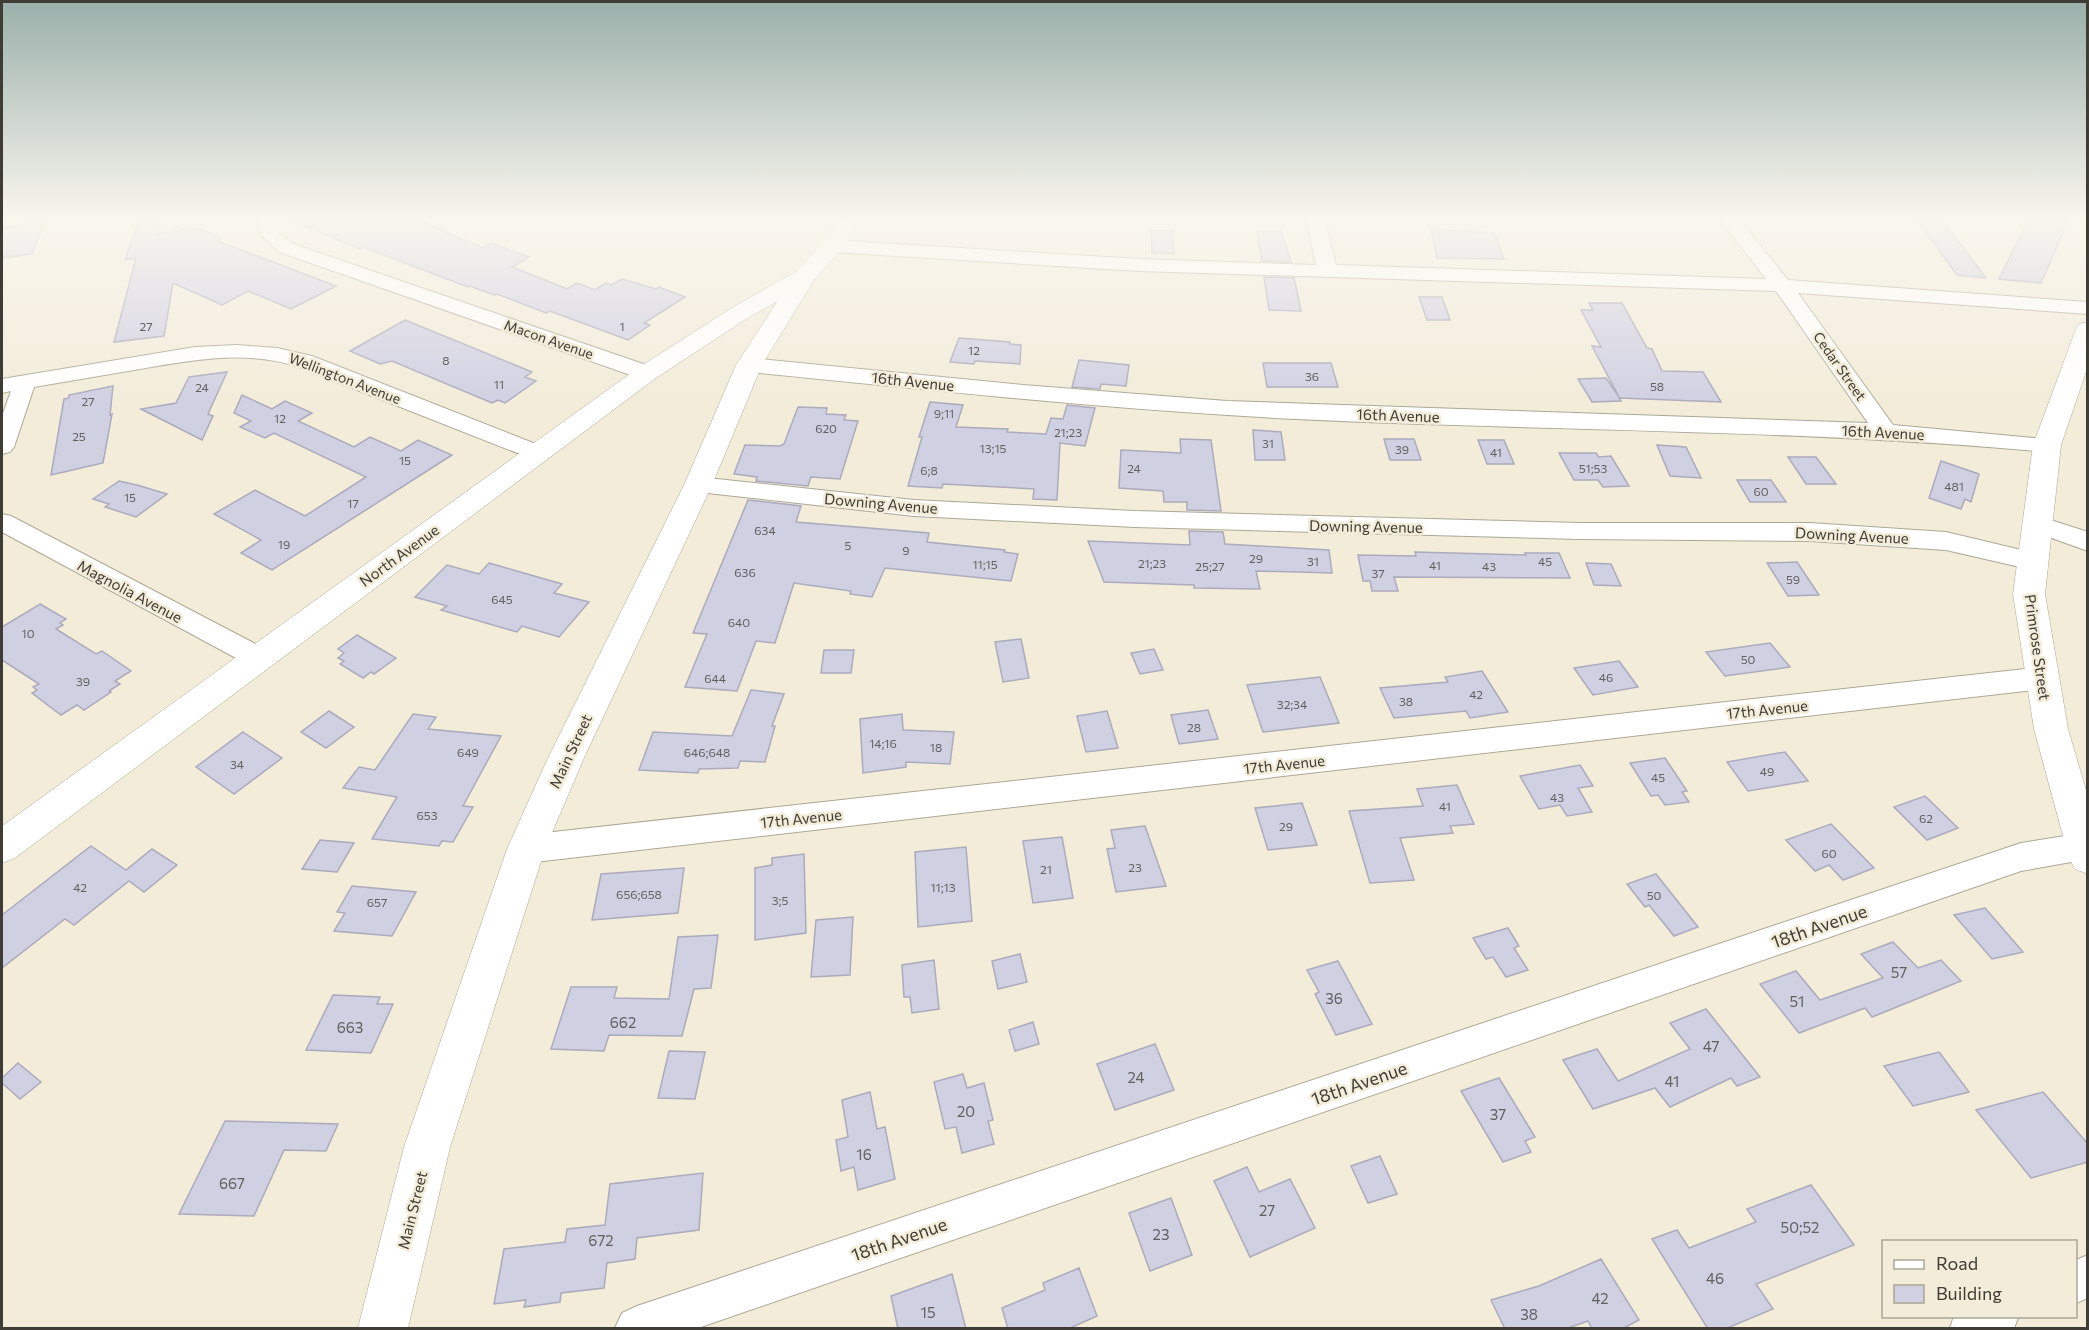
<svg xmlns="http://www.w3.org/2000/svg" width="2089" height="1330" font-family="Commissioner,sans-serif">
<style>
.building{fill:#d0d0e3;stroke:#ababbd;stroke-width:1.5}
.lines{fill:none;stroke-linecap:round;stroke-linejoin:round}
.street-casing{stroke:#ada896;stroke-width:2}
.secondary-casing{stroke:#ada896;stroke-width:1}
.primary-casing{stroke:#ada896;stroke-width:1}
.street{fill:#fff;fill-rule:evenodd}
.secondary{fill:#fff;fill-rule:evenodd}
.primary{fill:#fff;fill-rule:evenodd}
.labels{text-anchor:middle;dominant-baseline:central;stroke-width:5;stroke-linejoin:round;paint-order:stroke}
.number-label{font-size:12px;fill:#626160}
.far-street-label{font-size:14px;fill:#3e3c34;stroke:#f2ecd9}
.street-label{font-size:15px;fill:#3e3c34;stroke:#f2ecd9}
.near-number-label{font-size:15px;fill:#626160}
.near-street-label{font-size:18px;fill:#3e3c34;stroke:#f2ecd9}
</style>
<rect width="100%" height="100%" fill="#f2ecd9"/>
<g class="building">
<path d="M140,217H159L157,234L197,228L221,238L220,242L336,286L291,309L248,291L222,305L173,283L164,336L114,342L136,258L125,260Z"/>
<path d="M283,217H411L483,248L491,243L529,257L512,267L567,289L577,283L595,290L606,283L611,285L622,279L656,289L659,287L685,297L644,323L650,325L628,340L550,311L546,313L497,294L494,295L470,286L468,287L363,247L360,249Z"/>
<path d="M1915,217H1940L1986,278L1957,275Z"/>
<path d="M2030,217H2070L2041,283L1999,279Z"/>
<path d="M45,220L32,254L2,258V228Z"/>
<path d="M1431,229L1494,233L1504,259L1437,258Z"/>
<path d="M1151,230H1172L1174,253H1152Z"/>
<path d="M1257,231H1281L1291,262L1262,261Z"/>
<path d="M1264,277L1294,278L1301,311L1269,310Z"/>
<path d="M1419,297H1442L1450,320H1427Z"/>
<path d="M1589,303H1622L1647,348L1652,349L1662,371L1703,372L1721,402L1619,398L1621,401L1592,402L1578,379L1606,378L1619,397L1592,346L1601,347L1581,310H1593Z"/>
<path d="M405,320L532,372L525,377L536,381L505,403L498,400L492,403L392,361L380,364L350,351Z"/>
<path d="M959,338L1010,342V344L1021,345L1020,364L975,361L974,364L950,362Z"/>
<path d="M1079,360L1129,365L1126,386L1101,384L1100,389L1072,387Z"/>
<path d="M1263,363H1331L1338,387H1267Z"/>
<path d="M227,372L208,414L213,416L202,440L141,409L176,403L189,377Z"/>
<path d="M113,386L110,415L112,414L103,463L51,475L64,399L69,398V395Z"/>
<path d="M242,395L272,409L285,401L312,413L298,421L354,447L370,437L401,451L418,440L452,455L272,570L241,553L261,540L214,514L255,490L305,516L366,477L274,433L265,438L240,427L251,421L234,413Z"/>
<path d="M930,402L963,405L956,427L1008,429L1007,432L1046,434L1051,418L1063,419L1067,405L1095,408L1085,446L1060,443L1057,500L1033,499L1034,489L943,484L942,488L908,486L922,437H919Z"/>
<path d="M798,407L827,408L826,414L846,415L844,420L858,421L840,479L811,477L808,486L756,481L757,477L734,474L745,445L780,446L784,444Z"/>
<path d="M1253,430L1281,432L1285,460H1255Z"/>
<path d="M1180,439L1211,440L1221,511L1187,510V502H1164L1163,491L1119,488L1121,450L1181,453Z"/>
<path d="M1384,439H1414L1421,460H1390Z"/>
<path d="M1478,440H1504L1514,464H1487Z"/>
<path d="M1657,445L1686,447L1701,478L1670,476Z"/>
<path d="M1559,453H1596L1599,457L1611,456L1629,486L1603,487L1598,480H1574Z"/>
<path d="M1788,457H1816L1836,484H1806Z"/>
<path d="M1941,461L1979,474L1971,502L1965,499L1961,509L1929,498Z"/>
<path d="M1737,480H1771L1786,502H1750Z"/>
<path d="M119,481L137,485L167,494L136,517L105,507L109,504L93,499Z"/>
<path d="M748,500L801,506L796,522L929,533L927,542L1005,550L1004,552L1018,554L1011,581L885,568L872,597L850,594L851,591L794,583L775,643L756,641L737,691L685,687L707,634L693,633Z"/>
<path d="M1189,531L1223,532L1225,544L1329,550L1332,573L1256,571L1260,589L1194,588V585L1104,582L1088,541L1190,545Z"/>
<path d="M1415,552L1526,555L1525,553H1559L1570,578L1394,577L1398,591H1372L1370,581H1363L1358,555L1416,556Z"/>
<path d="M1797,562L1819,595L1788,596L1767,563Z"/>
<path d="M489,563L562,584L554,593L589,602L559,637L522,626L517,632L441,610L447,606L415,597L447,565L479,574Z"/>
<path d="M1586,563L1611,564L1621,586L1594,585Z"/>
<path d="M40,604L66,619L60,623L63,625L56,629L96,654L102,651L131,671L115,681L120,684L109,691L111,692L84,710L77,705L61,715L32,693L37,690L33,687L39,684L2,660V627Z"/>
<path d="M357,635L396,658L374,674L371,672L363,678L340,664L344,661L338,658L344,653L338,649Z"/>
<path d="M1021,639L1029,678L1003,682L995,642Z"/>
<path d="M1770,643L1790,667L1725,676L1706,652Z"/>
<path d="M1154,649L1163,670L1140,674L1131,653Z"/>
<path d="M824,650H854L851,673H821Z"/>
<path d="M1619,661L1638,687L1593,695L1574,668Z"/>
<path d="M1482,671L1508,712L1470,718L1466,711L1394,718L1380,688L1448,682L1445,677Z"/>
<path d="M1320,677L1339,723L1263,732L1247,685Z"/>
<path d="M751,690L784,694L772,726H775L765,762L740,761L738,768L699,769L698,773L639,770L653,732L732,736Z"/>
<path d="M1208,710L1218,739L1179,744L1171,715Z"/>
<path d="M329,711L354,727L326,748L301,732Z"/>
<path d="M1107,711L1118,748L1086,752L1077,716Z"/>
<path d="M413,714L436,717L428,729L501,736L463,806L473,807L453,842L442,841L439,846L372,839L397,797L343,788L359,767L375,770Z"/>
<path d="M902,714L903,730L954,732L950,764L906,762V767L863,773L860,719Z"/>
<path d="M243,732L282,758L234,794L196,767Z"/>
<path d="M1785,752L1808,781L1748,791L1727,762Z"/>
<path d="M1665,758L1687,791L1682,792L1689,802L1665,805L1658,795L1651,796L1630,763Z"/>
<path d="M1580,765L1593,786L1578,788L1592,812L1567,816L1560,805L1539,809L1520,776Z"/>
<path d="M1457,785L1474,824L1450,826L1453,833L1400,838L1414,880L1370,883L1349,811L1423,806L1417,789Z"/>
<path d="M1925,796L1958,828L1927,840L1894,807Z"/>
<path d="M1302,803L1317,845L1268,850L1255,808Z"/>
<path d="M1831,824L1874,868L1843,880L1829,865L1815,871L1786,840Z"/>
<path d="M1145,826L1166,886L1116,892L1107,849L1115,848L1111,830Z"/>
<path d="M1062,837L1073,898L1033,903L1023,841Z"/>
<path d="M320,840L354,843L337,872L302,869Z"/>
<path d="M91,846L126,870L152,849L177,865L144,892L129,881L74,925L65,919L2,968V915Z"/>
<path d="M966,847L972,921L918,927L915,852Z"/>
<path d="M804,854L806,933L755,940V868L772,865V858Z"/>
<path d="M684,868L678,913L592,920L601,874Z"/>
<path d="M1656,874L1698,927L1674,936L1649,905L1645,907L1627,884Z"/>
<path d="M352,886L416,892L392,936L334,931L345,913L337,912Z"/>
<path d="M1985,908L2023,952L1992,959L1954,915Z"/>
<path d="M853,917L850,975L811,977L816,920Z"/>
<path d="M1508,928L1519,946L1514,948L1528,970L1506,977L1493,957L1486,959L1473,938Z"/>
<path d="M718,935L711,988L694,989L682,1036L609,1035L604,1051L551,1049L571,987H617L614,998L669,999L678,937Z"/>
<path d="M1893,942L1918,968L1941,960L1961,981L1872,1017L1865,1008L1799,1033L1760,984L1796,971L1820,1000L1883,978L1861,954Z"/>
<path d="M1020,954L1027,982L998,989L992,961Z"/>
<path d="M934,960L939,1009L912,1013L910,997H904L902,965Z"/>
<path d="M1338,961L1372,1024L1336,1035L1315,994L1319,992L1307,970Z"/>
<path d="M333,995L380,997L377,1004H393L371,1053L306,1050Z"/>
<path d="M1706,1009L1760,1077L1737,1086L1731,1078L1670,1107L1655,1088L1593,1109L1563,1060L1597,1049L1618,1081L1690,1049L1670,1023Z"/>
<path d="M1033,1022L1039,1044L1015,1051L1009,1030Z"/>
<path d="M1155,1044L1174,1090L1115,1110L1097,1064Z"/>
<path d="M669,1051L705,1052L695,1099L658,1098Z"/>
<path d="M1939,1052L1969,1092L1913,1106L1884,1066Z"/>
<path d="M18,1063L41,1082L20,1099L2,1083V1078Z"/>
<path d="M963,1074L967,1088L984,1083L993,1120L988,1121L994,1144L962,1153L956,1127L945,1129L934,1082Z"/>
<path d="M1499,1078L1535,1137L1525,1141L1531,1152L1503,1162L1461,1091Z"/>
<path d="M870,1092L877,1129L885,1127L895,1179L858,1190L854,1167L841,1171L836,1140L848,1137L842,1100Z"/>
<path d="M2043,1092L2088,1144V1162L2031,1178L1976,1110Z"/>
<path d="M225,1121L338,1124L326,1151L284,1150L254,1216L179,1214Z"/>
<path d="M1380,1156L1397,1194L1368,1203L1351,1166Z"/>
<path d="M1247,1167L1259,1192L1290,1179L1315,1228L1250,1257L1214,1181Z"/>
<path d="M703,1173L699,1230L637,1238L635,1259L607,1263L604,1288L561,1293L560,1302L524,1307L526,1300L494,1304L504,1249L565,1242L567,1229L605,1225L610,1184Z"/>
<path d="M1811,1185L1854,1245L1756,1284L1773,1309L1725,1329H1708L1652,1239L1677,1230L1689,1248L1756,1222L1747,1209Z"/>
<path d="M1171,1198L1192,1255L1150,1271L1129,1213Z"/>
<path d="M1601,1259L1639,1320L1622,1329H1592L1588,1321L1565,1329H1505L1491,1300L1539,1286Z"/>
<path d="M1079,1268L1097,1316L1068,1329H1008L1002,1308L1045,1290L1043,1283Z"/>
<path d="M952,1274L966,1329H898L891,1296Z"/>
</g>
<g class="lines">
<g class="street-casing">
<g id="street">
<path d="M258,217H276L279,234L293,244L655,368L658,373L655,378L647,380L639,378L279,252L261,235Z"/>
<path d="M1306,217H1324L1336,265L1766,279L1718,217H1737L1788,280L2088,302V314L1798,293L1893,425L2055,440L2059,445L2055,450L2047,452C1796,429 1547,431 1296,419C1113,410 931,390 749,372L741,370L738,365L741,360L749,358L1023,385L1227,401L1868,423L1776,291L1139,271L832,252L825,250L822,246L825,242L832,240L1139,259L1316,265Z"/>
<path d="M237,345L277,348L312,356L546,448L550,453L546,458L538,460L530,458L296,366C244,350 192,360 140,369C105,375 69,381 34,387L14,447L10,452L2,454V416L11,391L2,393V379L195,347Z"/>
<path d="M698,477L914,500L1135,511L1579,523H1810L1946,532L2042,555L2046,561L2042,567L2033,570L1946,550L1810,541L1579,539L1135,527L914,516L689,491L686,485L689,479Z"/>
<path d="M2,514L11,516L269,651L273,658L269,665L259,668L249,665L2,532Z"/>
<path d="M2038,516L2088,532V551L2029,530L2025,524L2029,518Z"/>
<path d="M2042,667L2052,670L2056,678L2052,686L2042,689L526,863L514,859L510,849L514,839L526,835Z"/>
<path d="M2083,833L2088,835V859L2021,871L698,1328H615L622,1313L637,1306L2021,843Z"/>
<path d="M2088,1255V1298L2076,1303V1260Z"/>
<path d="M1954,1316H2019L2014,1328H1950Z"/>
</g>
</g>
<g class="secondary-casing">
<g id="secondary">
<path d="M805,269L813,271L816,276L813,281L746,319L656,378L15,858L2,863V826L638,368L730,309L797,271Z"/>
<path d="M2088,322V366L2061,445L2045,594L2068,729L2088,797V874L2075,869L2069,858L2034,729L2013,594L2033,445L2076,329L2079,324Z"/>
</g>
</g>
<g class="primary-casing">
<path id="primary" d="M842,217H864L840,251L814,280L762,365L712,485L584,758L545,849L450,1147L408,1328H358L404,1147L507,849L548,758L684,485L736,365L797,271L824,241Z"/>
</g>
<use href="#street" class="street"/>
<use href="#secondary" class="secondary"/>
<use href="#primary" class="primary"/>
</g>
<linearGradient id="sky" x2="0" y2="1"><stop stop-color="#9ab0aa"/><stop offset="0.54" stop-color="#f9f6ee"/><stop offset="1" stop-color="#f9f6ee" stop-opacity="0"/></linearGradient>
<rect width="2089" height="403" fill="url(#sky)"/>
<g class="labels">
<g class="number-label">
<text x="146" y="326">27</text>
<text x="622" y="326">1</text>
<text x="974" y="350">12</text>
<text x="446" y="360">8</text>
<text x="1312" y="376">36</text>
<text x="499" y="384">11</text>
<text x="1657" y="386">58</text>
<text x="202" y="387">24</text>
<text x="88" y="401">27</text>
<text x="944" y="413">9;11</text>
<text x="280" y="418">12</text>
<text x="826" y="428">620</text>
<text x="1068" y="432">21;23</text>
<text x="79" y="436">25</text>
<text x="1268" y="443">31</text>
<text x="993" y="448">13;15</text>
<text x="1402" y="449">39</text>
<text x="1496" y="452">41</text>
<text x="405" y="460">15</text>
<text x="1134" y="468">24</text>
<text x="1593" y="468">51;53</text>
<text x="929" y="470">6;8</text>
<text x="1954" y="486">481</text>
<text x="1761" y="491">60</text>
<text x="130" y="497">15</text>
<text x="353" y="503">17</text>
<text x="765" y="530">634</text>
<text x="284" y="544">19</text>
<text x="848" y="545">5</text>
<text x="906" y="550">9</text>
<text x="1256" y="558">29</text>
<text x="1313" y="561">31</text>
<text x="1545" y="561">45</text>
<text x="1152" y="563">21;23</text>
<text x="985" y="564">11;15</text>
<text x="1435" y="565">41</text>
<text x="1210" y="566">25;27</text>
<text x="1489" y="566">43</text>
<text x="745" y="572">636</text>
<text x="1378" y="573">37</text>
<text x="1793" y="579">59</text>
<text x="502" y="599">645</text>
<text x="739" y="622">640</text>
<text x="28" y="633">10</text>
<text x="1748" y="659">50</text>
<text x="1606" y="677">46</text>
<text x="715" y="678">644</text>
<text x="83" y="681">39</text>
<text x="1476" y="694">42</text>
<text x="1406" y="701">38</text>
<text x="1292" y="704">32;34</text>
<text x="1194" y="727">28</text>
<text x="883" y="743">14;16</text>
<text x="936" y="747">18</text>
<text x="468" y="752">649</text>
<text x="707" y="752">646;648</text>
<text x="237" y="764">34</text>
<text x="1767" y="771">49</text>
<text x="1658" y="777">45</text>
<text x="1557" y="797">43</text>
<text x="1445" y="806">41</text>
<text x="427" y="815">653</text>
<text x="1926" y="818">62</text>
<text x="1286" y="826">29</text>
<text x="1829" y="853">60</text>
<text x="1135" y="867">23</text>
<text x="1046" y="869">21</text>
<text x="80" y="887">42</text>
<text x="943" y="887">11;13</text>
<text x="639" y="894">656;658</text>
<text x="1654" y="895">50</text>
<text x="780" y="900">3;5</text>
<text x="377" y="902">657</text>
</g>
<g class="far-street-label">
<text transform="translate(549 339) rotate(19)">Macon Avenue</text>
<text transform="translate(1840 366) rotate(55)">Cedar Street</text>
<text transform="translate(345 378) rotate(21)">Wellington Avenue</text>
</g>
<g class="street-label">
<text transform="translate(913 381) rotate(6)">16th Avenue</text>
<text transform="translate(1398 415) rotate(2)">16th Avenue</text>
<text transform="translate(1883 432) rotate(3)">16th Avenue</text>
<text transform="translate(881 503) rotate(5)">Downing Avenue</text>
<text transform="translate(1366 526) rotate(1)">Downing Avenue</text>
<text transform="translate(1852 535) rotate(3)">Downing Avenue</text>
<text transform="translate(399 555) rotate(-36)">North Avenue</text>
<text transform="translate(130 591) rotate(28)">Magnolia Avenue</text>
<text transform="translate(2038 647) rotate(82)">Primrose Street</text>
<text transform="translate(1767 709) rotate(-6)">17th Avenue</text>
<text transform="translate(570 751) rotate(-65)">Main Street</text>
<text transform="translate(1284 764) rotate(-6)">17th Avenue</text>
<text transform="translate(801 818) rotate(-6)">17th Avenue</text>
<text transform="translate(412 1210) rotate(-76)">Main Street</text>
</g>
<g class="near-number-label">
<text x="1899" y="972">57</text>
<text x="1334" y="998">36</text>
<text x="1797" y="1001">51</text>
<text x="623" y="1022">662</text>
<text x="350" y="1027">663</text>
<text x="1711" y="1046">47</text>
<text x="1136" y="1077">24</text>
<text x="1672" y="1081">41</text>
<text x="966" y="1111">20</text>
<text x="1498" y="1114">37</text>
<text x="864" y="1154">16</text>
<text x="232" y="1183">667</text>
<text x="1267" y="1210">27</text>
<text x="1800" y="1227">50;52</text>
<text x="1161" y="1234">23</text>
<text x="601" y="1240">672</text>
<text x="1715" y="1278">46</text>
<text x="1600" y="1298">42</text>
<text x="928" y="1312">15</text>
<text x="1529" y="1314">38</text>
</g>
<g class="near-street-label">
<text transform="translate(1819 926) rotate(-19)">18th Avenue</text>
<text transform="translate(1359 1083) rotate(-19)">18th Avenue</text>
<text transform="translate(899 1239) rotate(-19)">18th Avenue</text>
</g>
</g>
<rect width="2089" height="1330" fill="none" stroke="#3e3c34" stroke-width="6"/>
<rect x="1882" y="1240" width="195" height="78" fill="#f2ecd9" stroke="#aaa697" stroke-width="1.5"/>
<rect x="1894" y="1260" width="30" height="9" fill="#ffffff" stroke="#aaa697" stroke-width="1.5"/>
<text x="1936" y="1270" font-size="18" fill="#3e3c34">Road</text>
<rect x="1894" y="1285" width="30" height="18" fill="#d0d0e3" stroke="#aaa697" stroke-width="1.5"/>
<text x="1936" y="1300" font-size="18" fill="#3e3c34">Building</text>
</svg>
